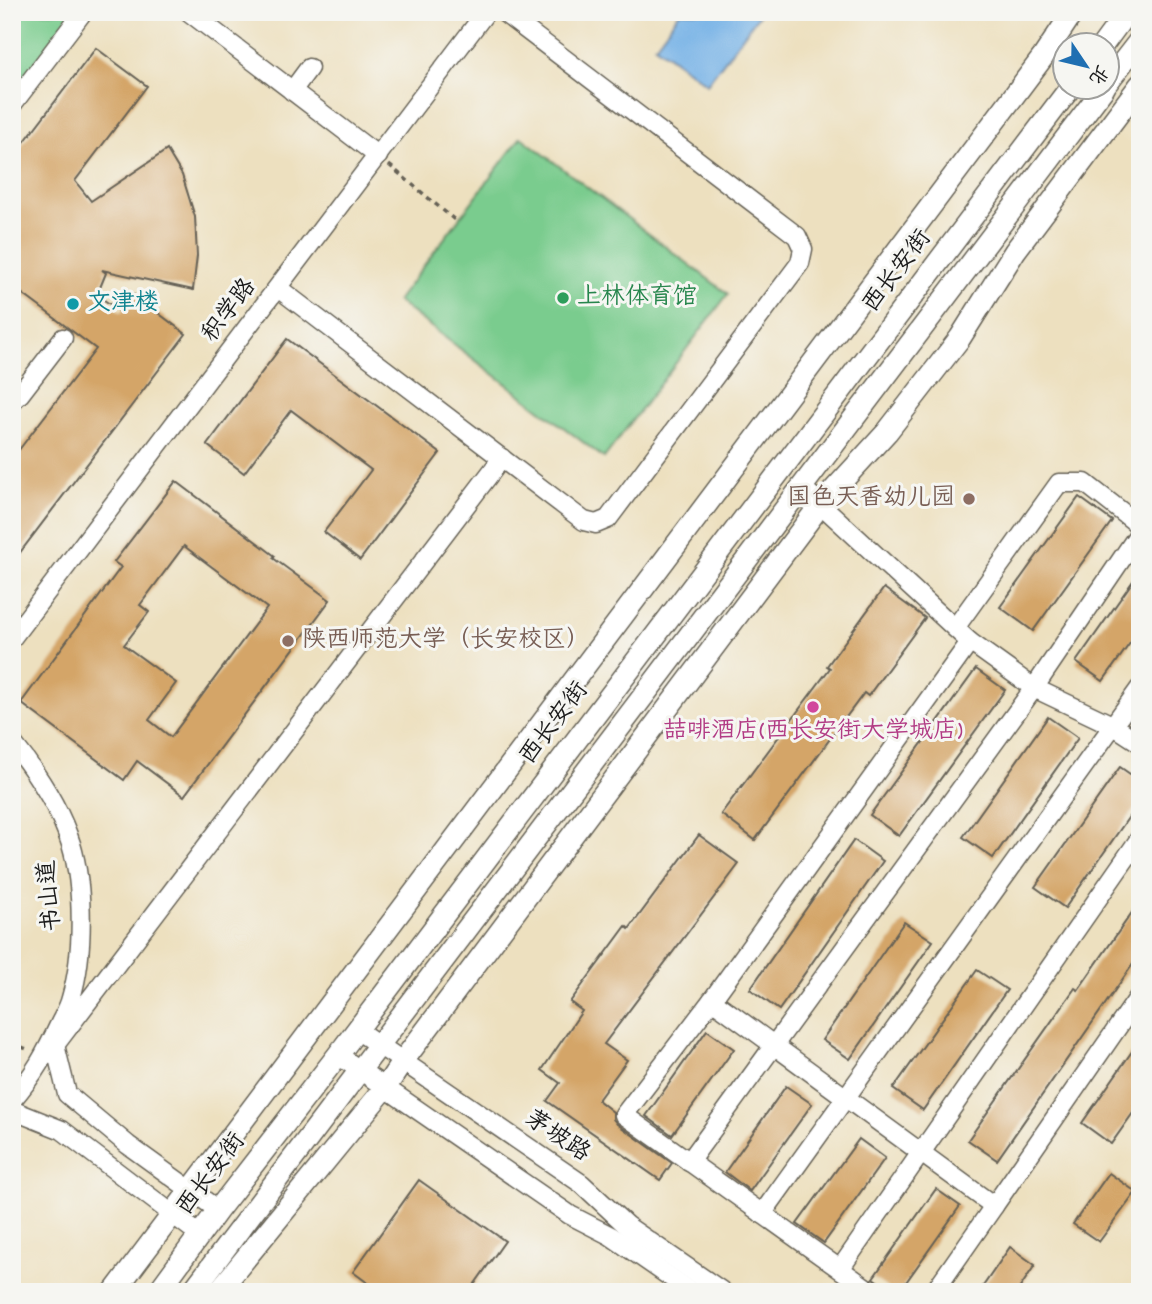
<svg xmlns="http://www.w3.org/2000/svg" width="1152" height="1304" font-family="Dekko,'LXGW WenKai TC',sans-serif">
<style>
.green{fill:#7acc8e;stroke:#4b7455;stroke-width:2}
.water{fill:#74b1e6;stroke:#486681;stroke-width:2}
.building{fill:#d4a568;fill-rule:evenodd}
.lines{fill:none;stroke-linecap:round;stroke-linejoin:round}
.minor-casing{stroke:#656155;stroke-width:21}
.major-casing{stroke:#656155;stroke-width:24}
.path{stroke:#656155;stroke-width:3.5;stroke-dasharray:5 5;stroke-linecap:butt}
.minor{stroke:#fff;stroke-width:18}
.major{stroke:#fff;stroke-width:21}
.leisure-dot{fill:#2e9e5b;stroke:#f6f6f2;stroke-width:2.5}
.culture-dot{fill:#0f9aa8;stroke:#f6f6f2;stroke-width:2.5}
.education-dot{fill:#8d6e63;stroke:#f6f6f2;stroke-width:2.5}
.hotel-dot{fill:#d1479c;stroke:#f6f6f2;stroke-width:2.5}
.labels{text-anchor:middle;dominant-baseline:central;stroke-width:6;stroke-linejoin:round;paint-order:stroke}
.street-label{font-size:24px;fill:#1c1c1c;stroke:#f6f6f2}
.leisure-label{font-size:24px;fill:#27864d;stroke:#f6f6f2;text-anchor:start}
.culture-label{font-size:24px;fill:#0d838f;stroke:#f6f6f2;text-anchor:start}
.education-label{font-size:24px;fill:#785e54;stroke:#f6f6f2;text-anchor:end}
.hotel-label{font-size:24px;fill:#b23c85;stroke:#f6f6f2}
</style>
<rect width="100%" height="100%" fill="#f6f6f2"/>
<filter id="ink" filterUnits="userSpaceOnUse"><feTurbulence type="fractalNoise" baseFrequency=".0143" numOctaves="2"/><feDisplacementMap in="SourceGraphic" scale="14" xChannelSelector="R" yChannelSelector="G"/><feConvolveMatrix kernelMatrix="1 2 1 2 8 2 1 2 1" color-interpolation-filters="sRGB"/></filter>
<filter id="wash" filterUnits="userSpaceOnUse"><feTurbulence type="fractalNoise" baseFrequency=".00686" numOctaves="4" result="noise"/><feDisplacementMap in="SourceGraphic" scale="28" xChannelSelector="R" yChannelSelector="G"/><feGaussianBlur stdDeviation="1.57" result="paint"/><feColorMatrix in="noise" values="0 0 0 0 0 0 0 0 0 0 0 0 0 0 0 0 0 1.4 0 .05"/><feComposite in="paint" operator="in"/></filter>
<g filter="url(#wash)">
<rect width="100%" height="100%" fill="#ede0bf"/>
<g class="green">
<path d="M12,12H76L12,95Z"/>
<path d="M521,137L728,294L604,458L397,301Z"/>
</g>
<path class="water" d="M680,12H761L707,84L655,46Z"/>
<g id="blocks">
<g class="building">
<path d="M96,48L147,86L75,181L91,201L167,150L182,175L195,217L197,256L193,290L102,270L106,273L97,295L121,312L134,295L186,334L12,563V459L96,349L12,286V158Z"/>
<path d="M287,339L440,453L360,560L324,532L371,470L291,410L244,473L207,445Z"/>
<path d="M176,481L275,556L273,558L330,600L184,796L137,761L124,780L21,703L121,567L114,562ZM184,546L267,608L171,737L149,720L176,683L124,645L149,612L140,605Z"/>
<path d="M1079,497L1112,521L1033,631L1000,607Z"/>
<path d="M1140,571V629L1103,681L1076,662Z"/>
<path d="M884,588L925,618L868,696L864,693L755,840L721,814L830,668L827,666Z"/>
<path d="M976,669L1005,690L899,836L870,815Z"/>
<path d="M1048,717L1078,738L993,858L963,837Z"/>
<path d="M1120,767L1140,781V801L1065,908L1035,887Z"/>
<path d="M699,835L739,864L604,1044L627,1060L598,1100L613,1112V1119L617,1124L672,1163L660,1180L547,1101L560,1083L542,1070L582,1011L570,1002L626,926L629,929Z"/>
<path d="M854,840L883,861L779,1010L750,989Z"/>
<path d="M1140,901V954L997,1160L968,1140L1075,988L1078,990Z"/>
<path d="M904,922L933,941L850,1059L822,1040Z"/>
<path d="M977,970L1007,990L923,1110L893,1089Z"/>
<path d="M707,1030L734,1049L672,1135L646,1116Z"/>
<path d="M1140,1040V1103L1111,1144L1082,1123Z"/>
<path d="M786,1086L812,1104L750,1191L725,1172Z"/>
<path d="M859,1139L885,1158L824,1243L797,1224Z"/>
<path d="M1109,1173L1136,1192L1099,1242L1073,1224Z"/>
<path d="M419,1180L505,1241L469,1292H380L353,1272Z"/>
<path d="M936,1189L960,1206L899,1292H893L873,1278Z"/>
<path d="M1010,1247L1035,1265L1017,1292H979Z"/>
</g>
</g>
</g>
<g filter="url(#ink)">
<use href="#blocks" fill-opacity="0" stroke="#656155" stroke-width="2"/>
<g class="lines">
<g class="minor-casing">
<g id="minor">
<path d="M189,12L378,156"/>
<path d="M292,91L309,68"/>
<path d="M12,105L83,12"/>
<path d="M278,288L584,521L596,524L608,519L800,263L803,249L797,236L503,12"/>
<path d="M12,401L20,394L63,338"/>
<path d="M802,487L970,642L1034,688L1114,726L1140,743"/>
<path d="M955,628L1059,483H1085L1140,526"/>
<path d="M12,638L486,12"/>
<path d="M12,742C37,773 59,806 71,844C84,887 84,955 71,998C69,1007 64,1015 60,1023C46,1053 34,1075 12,1100"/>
<path d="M712,1000L994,1206L1140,995"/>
<path d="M357,1030L582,1184L627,1226L723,1292"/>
<path d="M58,1035L55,1045L67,1094L128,1145L218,1210"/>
<path d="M55,1045L502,458"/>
<path d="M338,1055L570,1215L611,1236L692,1292"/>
<path d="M12,1110L62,1130L200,1235"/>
<path d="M689,1162L1034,688L1140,532"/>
<path d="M762,1214L1140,688"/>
<path d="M840,1269L1140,838"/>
<path d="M872,1292L624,1115L712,1000L970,642"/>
<path d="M934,1292L994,1206"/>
</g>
</g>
<g class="major-casing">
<g id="major">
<path d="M1102,46L1127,12"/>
<path d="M1106,84L1140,40"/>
<path d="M114,1292L1043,57L1073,12"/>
<path d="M158,1292L218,1210L338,1055L1070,88"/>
<path d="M192,1292L1104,88"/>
<path d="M218,1292L385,1088L403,1061L821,504L887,432L960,338L1015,251L1140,85"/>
</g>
</g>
<g class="path">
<path d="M389,165L457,222"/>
<path d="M12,1043L29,1050"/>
</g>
<use href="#minor" class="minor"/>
<use href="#major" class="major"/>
</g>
</g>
<circle class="leisure-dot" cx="563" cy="298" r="7"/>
<circle class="culture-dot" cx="73" cy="304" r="7"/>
<g class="education-dot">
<circle cx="969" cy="499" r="7"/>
<circle cx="288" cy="641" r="7"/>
</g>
<circle class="hotel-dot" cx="813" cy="707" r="7"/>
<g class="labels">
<g class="street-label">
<text transform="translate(898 272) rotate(-53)">西长安街</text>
<text transform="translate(230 311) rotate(-53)">积学路</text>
<text transform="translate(555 724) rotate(-53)">西长安街</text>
<text transform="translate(51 896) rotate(-95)">书山道</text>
<text transform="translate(557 1137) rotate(34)">茅坡路</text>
<text transform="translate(212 1175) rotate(-53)">西长安街</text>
</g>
<g class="leisure-label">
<text x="577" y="298">上林体育馆</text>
</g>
<g class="culture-label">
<text x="87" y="304">文津楼</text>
</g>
<g class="education-label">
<text x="955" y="499">国色天香幼儿园</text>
<text x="302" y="641" text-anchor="start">陕西师范大学（长安校区）</text>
</g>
<g class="hotel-label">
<text x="813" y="732">喆啡酒店(西长安街大学城店)</text>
</g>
</g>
<rect width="1152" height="1304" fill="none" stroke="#f6f6f2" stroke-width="42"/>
<g transform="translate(1086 66) rotate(125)"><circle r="33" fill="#f6f6f2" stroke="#9f9f9c" stroke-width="2"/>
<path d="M0-5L12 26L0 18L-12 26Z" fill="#1f6fb2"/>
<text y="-10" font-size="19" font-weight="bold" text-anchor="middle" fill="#1c1c1c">北</text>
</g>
</svg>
